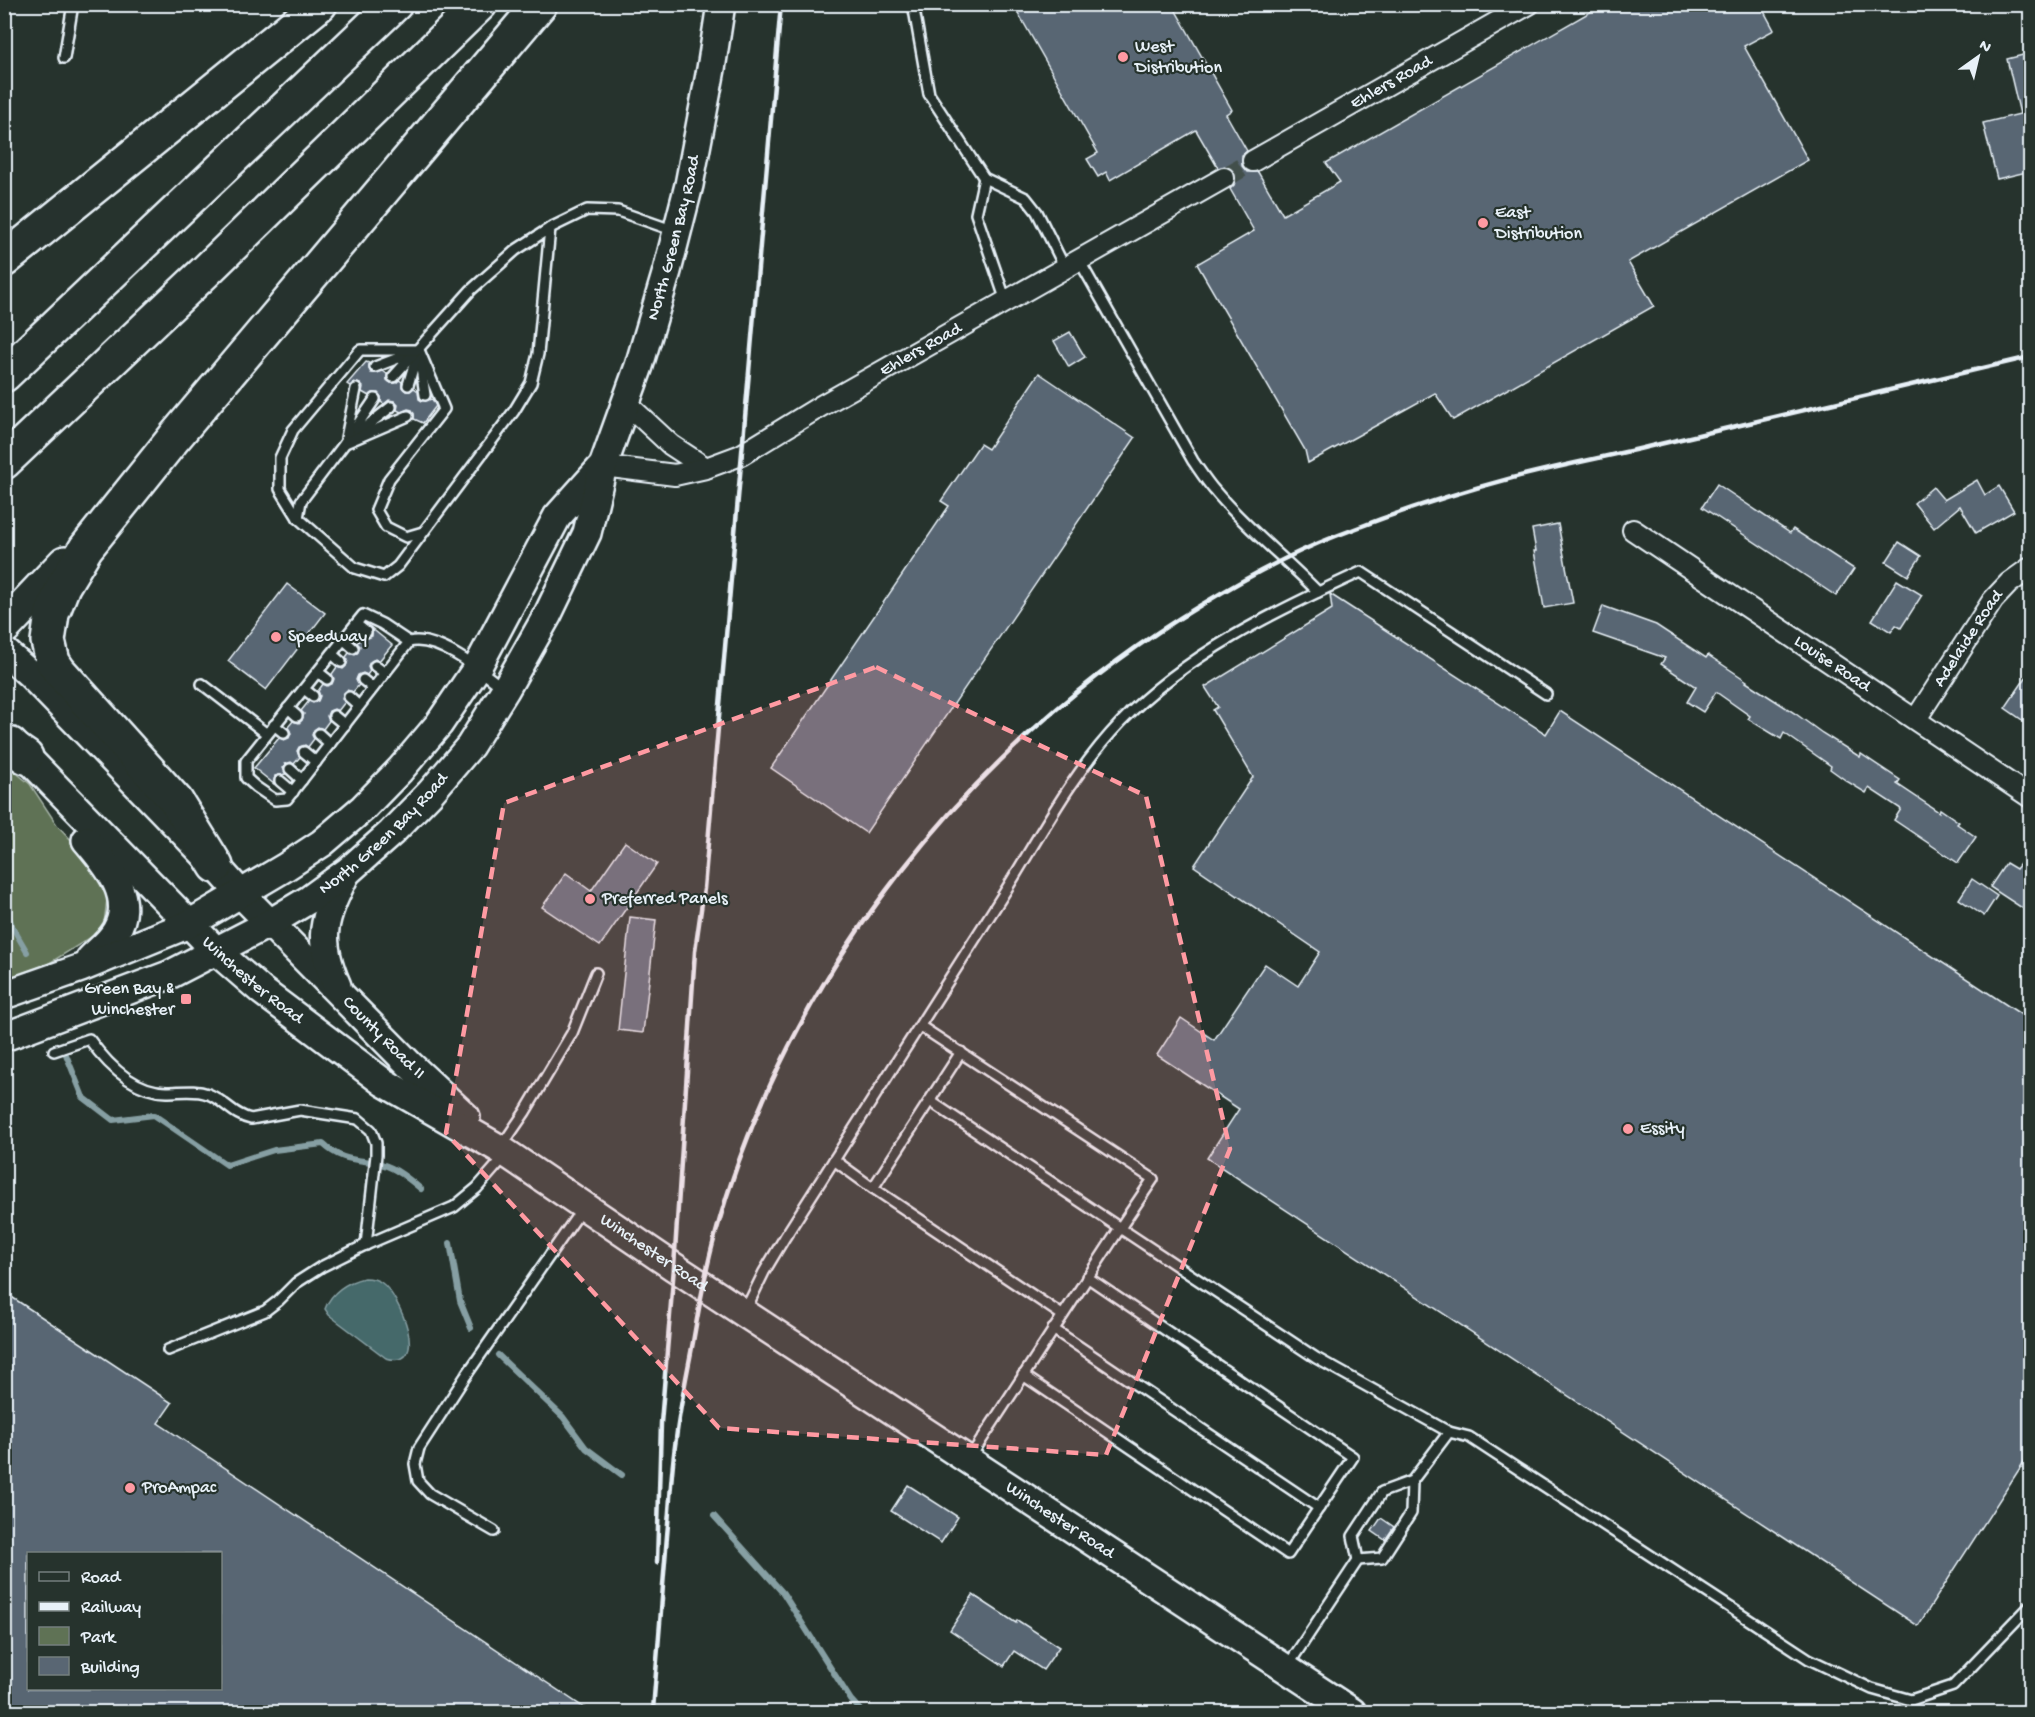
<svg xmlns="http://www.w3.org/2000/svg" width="2035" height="1717" font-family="'Gochi Hand',sans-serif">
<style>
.green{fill:#5f7255;stroke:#a4b2a6;stroke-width:1.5}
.water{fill:#45696b;stroke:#869fa3;stroke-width:1.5}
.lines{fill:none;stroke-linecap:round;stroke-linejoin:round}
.stream{stroke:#869fa3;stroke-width:6}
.building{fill:#596673;stroke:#e8f1f8;stroke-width:1.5;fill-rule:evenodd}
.street-tunnel{stroke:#43504b;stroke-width:20;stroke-dasharray:20 10;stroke-linecap:butt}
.lane-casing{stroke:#e8f1f8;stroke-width:14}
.street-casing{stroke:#e8f1f8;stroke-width:24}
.secondary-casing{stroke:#e8f1f8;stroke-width:32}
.highway-casing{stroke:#e8f1f8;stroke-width:38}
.lane{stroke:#26332d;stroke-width:9}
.street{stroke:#26332d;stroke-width:20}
.secondary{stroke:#26332d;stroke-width:27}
.highway{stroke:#26332d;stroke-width:33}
.rail{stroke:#e8f1f8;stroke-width:4.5}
.marked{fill:#ff9aa2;fill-opacity:0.2;stroke:#ff9aa2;stroke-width:4.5;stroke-dasharray:12 8;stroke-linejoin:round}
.poi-dot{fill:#ff9aa2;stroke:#26332d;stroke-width:2}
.labels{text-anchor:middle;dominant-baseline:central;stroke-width:4.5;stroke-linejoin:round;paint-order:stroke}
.poi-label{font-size:18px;fill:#e8f1f8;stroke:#26332d;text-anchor:start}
.street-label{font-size:18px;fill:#e8f1f8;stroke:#26332d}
</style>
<rect width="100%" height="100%" fill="#26332d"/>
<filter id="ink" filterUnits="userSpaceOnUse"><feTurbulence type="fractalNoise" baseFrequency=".0167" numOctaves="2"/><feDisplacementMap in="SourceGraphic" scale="12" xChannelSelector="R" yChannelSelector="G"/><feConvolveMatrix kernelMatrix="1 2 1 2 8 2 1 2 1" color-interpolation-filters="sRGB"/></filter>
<g filter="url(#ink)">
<path class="green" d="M4,763L30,784L57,825L90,860L108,892L104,923L93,936L48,964L5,979Z"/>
<path class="water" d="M364,1278C371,1278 377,1279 382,1283C399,1295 432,1371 386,1358L329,1315L325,1309C331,1292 347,1282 364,1278Z"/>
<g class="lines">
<g class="stream">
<path d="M4,905L13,928L27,952"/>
<path d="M65,1052L83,1097L113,1120L154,1115L227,1165L274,1150L323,1144C344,1163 356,1158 381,1164C396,1168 409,1179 421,1189"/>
<path d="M450,1243L460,1301L471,1328"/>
<path d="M498,1355L563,1417L586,1448L622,1475"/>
<path d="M714,1516L783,1593L851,1700L862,1712"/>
</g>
</g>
<g class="building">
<path d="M1013,4H1172L1232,110L1226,114L1247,151L1242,155V166L1247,172H1258L1283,215L1340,182L1326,163L1604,4H1760L1774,30L1744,46L1808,160L1628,262L1654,306L1453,420L1435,393L1308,463L1305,450L1197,264L1254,231L1230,189L1234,185L1236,179L1234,172L1225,166L1218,168L1196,130L1110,180L1106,172L1098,177L1087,159L1098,153Z"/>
<path d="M2031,53V171L1997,179L1983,123L2020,114L2007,59Z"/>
<path d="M1070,332L1085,357L1069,367L1054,341Z"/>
<path d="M366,362L369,363V369L371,373H377L383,371L387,374V380L391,383H396L399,380L402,382V387L406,391H410L414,388L418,391L419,399L422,401L432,399L436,406L423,423L414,419V414L412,410L408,409L401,412L397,410L398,405L394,401L389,400L384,404L381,402V397L378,393H373L369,396L362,392L363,387L360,384L354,382L350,386L347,384Z"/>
<path d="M1039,373L1135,438L866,833L771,768L949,506L941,501L980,444L988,449Z"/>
<path d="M1977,480L1985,495L1999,486L2014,511L1976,533L1960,506L1934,528L1914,503L1933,487L1944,500Z"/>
<path d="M1717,484L1790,533L1793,529L1854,569L1836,596L1702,507Z"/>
<path d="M1558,524L1573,603L1544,608L1534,551H1536L1532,529Z"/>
<path d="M1899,542L1921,556L1908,576L1886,562Z"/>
<path d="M1897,580L1922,595L1901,628L1896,625L1891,632L1872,620Z"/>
<path d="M287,584L325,613L266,690L228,661Z"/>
<path d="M1330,594L1546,734L1560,711L2031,1021V1451L1918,1626L1207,1158L1239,1109L1157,1055L1181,1018L1214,1040L1265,964L1298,986L1320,952L1194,866L1253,777L1213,710L1218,707L1205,687L1332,609Z"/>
<path d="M1603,606L1656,625L1706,658L1708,655L1747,681L1746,682L1796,714L1822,733L1860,757L1861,754L1900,780L1897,784L1939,812L1940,809L1959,822L1957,824L1976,837L1958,863L1894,820L1901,809L1869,788L1866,793L1848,782L1830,769L1831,766L1784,733L1781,739L1748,719L1750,716L1716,692L1703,712L1687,702L1696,687L1661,664L1665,658L1593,633Z"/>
<path d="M370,627L392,645L379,661L375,659L370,662L368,666L370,671L367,675L363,673L358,675L356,680L359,685L353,692L347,690L344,693L342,699L345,702L338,711L334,709L329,711L327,716L329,721L323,729L318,727L314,730L312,735L314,739L308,747L305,745L299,747L297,751L300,757L294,764L291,762L285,764L283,768L286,774L275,776L274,784L254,768L279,738L284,740L289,738L291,733L288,727L293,721L299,723L302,720L304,714L301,711L309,701L313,703L318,701L320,696L318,691L323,684L327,686L332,684L334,679L332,674L337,667L343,669L346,666L348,660L346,657L349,653L355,655L358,652L360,646L357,643L362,637L368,638L372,636V630Z"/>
<path d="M2031,670V726L2005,708Z"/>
<path d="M625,842L657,864L600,946L542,907L566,873L591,891Z"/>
<path d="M2006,863L2016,869L2020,864L2031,871V895L2022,908L1990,887Z"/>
<path d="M1972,879L1997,896L1984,916L1959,899Z"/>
<path d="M630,917L656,920L643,1033L618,1030Z"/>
<path d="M4,1292L172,1403L158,1423L592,1713H4ZM28,1554H220V1689H28Z"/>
<path d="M908,1485L958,1517L941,1543L891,1511Z"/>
<path d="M1381,1518L1394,1527L1385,1540L1372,1531Z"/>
<path d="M973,1595L1016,1623L1017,1620L1059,1647L1043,1670L1014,1651L1004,1666L950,1630Z"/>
</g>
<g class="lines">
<path class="street-tunnel" d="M1224,178L1253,161"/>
<g class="lane-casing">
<g id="lane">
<path d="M913,4L929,94L984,178L1026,198L1037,212L1065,268"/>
<path d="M64,58L73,4"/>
<path d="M984,178L976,214L1006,301"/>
<path d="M550,228L587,210L618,211L675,231"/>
<path d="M1079,260L1193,461C1200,471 1207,482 1215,491C1246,528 1285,558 1318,592"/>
<path d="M419,350L444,409L389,479L376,510L386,527L406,537L423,532"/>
<path d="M420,361L425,395"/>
<path d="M375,367L414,352"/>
<path d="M408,385L417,355"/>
<path d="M375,399L345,443L301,501L298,518L355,568L384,577L398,566L514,411L531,383L538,354L550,228L516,250L471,290L393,377"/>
<path d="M354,436L391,407"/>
<path d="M346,438L356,389"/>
<path d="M345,443L408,416"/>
<path d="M298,518L280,489V458L293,430L360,350H419"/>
<path d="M356,624L366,632"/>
<path d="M344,640L353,648"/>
<path d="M409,642L287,799L275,800L256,787L246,778V761L363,615L382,624L409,642C438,635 481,671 503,688"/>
<path d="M332,654L341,662"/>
<path d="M375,666L385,673"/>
<path d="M318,672L327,679"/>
<path d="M363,680L373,688"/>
<path d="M202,684L267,734"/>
<path d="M304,689L313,696"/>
<path d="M349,697L359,706"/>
<path d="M288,708L297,716"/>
<path d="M334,716L345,725"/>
<path d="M274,725L284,733"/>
<path d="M319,734L330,744"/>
<path d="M304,752L316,762"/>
<path d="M290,769L302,780"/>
<path d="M280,781L293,792"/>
<path d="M920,1026L1153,1179L1120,1228L930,1101"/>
<path d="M54,1051L89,1039C107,1064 134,1092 167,1092C181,1092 195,1089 208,1094C224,1100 234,1116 251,1119L300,1110L358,1119L371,1130L376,1143V1155L366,1245"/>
<path d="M501,1147L525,1112L572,1033L596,973"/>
<path d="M834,1160L867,1184L1062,1315"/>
<path d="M873,1188L961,1052"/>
<path d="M745,1311L764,1272L785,1237C855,1128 924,1018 994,909C1035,846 1068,777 1121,722C1186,654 1276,611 1361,572L1546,694"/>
<path d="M1053,1329L1319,1508"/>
<path d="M168,1350L265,1311L278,1301L296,1283L321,1267L363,1246L454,1207L477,1188L505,1156"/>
<path d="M1023,1375L1288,1554L1353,1457L1087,1277"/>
<path d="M969,1459L1120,1228L1316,1358L1449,1432"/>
<path d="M1412,1481L1411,1513L1382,1558L1358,1560L1353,1536L1382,1492L1412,1481L1449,1432L1469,1437L1809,1659L1872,1689L1911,1700L1953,1686L2030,1606"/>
<path d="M494,1531L430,1494L418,1481L415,1464L419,1448L465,1377L582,1209"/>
<path d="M1287,1667L1358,1560"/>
</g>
</g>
<g class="street-casing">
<g id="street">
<path id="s1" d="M1253,161L1529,4"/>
<path d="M626,403L671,445L706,468"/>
<path id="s2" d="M603,466L675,475L706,468L741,455L821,406L1224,178"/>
<path id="s3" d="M1633,530L2030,797"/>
<path id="s4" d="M1916,719L1993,600L2009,583L2030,568"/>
</g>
</g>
<g class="secondary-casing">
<g id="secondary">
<path id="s5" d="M4,651L31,675L216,866L241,894L411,1066L466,1117"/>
<path id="s6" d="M12,742L216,951L262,991L383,1082L500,1149L674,1267L1352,1712"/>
<path d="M86,840C107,865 136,897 116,931C110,942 99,950 90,959"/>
<path d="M337,986C316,938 323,920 345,875"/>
<path d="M4,995L81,968L189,924L284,868L322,843L363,808L400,770L439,724L477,668L557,517L600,469"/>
<path id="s7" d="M4,1037L169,975L270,923L310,899L347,872L391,833L430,793L470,746L505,690L548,614L587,533L603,466L639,366L667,271L689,185L711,69L721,4"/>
</g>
</g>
<g class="highway-casing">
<g id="highway">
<path d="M4,260L320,4"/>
<path d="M4,375L395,4"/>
<path d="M4,462L206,271L480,4"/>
<path d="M4,627L65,563"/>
<path d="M4,742L26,757"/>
<path d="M216,866L176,801L59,671L53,662L48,641L52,614L63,586L86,548L174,438L540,4"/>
</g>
</g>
<use href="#lane" class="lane"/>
<use href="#street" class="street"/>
<use href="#secondary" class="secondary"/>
<use href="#highway" class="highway"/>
<g class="rail">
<path d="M657,1563L661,1423L674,1267L695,951L704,889L781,4"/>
<path d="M653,1710C658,1652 662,1594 667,1536C670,1504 671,1471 676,1439C680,1406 687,1374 693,1342C699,1307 705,1271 715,1236C786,976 971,743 1201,605C1244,579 1289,554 1336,536C1394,513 1452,494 1512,478C1561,465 1611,456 1660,444C1784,415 1907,386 2030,357"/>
</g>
</g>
</g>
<path class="marked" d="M876,667L1146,796L1230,1149L1106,1455L719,1428L446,1133L504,803Z"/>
<g class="poi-dot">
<circle cx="1123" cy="57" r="6"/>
<circle cx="1483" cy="223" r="6"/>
<circle cx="276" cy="637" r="6"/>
<circle cx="590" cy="899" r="6"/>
<rect x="180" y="993" width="12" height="12" rx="3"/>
<circle cx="1628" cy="1129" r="6"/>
<circle cx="130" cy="1488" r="6"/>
</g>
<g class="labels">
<g class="poi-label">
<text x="1135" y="47">West<tspan x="1135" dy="21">Distribution</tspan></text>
<text x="1495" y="213">East<tspan x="1495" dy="21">Distribution</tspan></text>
<text x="288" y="637">Speedway</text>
<text x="602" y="899">Preferred Panels</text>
<text x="174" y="989" text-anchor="end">Green Bay &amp;<tspan x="174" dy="21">Winchester</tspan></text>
<text x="1640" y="1129">Essity</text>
<text x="142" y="1488">ProAmpac</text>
</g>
<g class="street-label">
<text stroke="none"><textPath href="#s1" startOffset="159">Ehlers Road</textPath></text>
<text stroke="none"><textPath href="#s7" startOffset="1110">North Green Bay Road</textPath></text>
<text stroke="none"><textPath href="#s2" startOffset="350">Ehlers Road</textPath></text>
<text stroke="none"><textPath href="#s4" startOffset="96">Adelaide Road</textPath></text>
<text stroke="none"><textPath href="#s3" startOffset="240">Louise Road</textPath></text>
<text stroke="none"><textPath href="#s7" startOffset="435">North Green Bay Road</textPath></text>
<text stroke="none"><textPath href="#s6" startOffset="339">Winchester Road</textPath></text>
<text stroke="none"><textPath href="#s5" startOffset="542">County Road II</textPath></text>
<text stroke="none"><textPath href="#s6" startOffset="825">Winchester Road</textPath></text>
<text stroke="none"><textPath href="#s6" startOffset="1311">Winchester Road</textPath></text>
</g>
</g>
<rect width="2035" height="1717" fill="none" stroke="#26332d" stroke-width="24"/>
<rect x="12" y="12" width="2011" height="1693" fill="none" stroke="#e8f1f8" stroke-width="2" filter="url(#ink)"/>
<rect x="27" y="1552" width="195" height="138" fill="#26332d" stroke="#747f7e" stroke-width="1.5"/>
<rect x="39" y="1572" width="30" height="9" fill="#26332d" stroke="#747f7e" stroke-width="1.5"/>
<text x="81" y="1582" font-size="18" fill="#e8f1f8">Road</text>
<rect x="39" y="1602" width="30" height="9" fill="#e8f1f8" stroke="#747f7e" stroke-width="1.5"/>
<text x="81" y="1612" font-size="18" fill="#e8f1f8">Railway</text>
<rect x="39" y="1627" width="30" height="18" fill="#5f7255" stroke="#747f7e" stroke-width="1.5"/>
<text x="81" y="1642" font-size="18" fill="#e8f1f8">Park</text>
<rect x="39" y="1657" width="30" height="18" fill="#596673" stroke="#747f7e" stroke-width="1.5"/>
<text x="81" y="1672" font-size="18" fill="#e8f1f8">Building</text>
<g transform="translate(1978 57) rotate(34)" stroke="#26332d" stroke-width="4.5" paint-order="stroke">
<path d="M0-4.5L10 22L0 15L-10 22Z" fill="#e8f1f8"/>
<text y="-9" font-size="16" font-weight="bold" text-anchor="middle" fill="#e8f1f8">N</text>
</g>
</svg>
